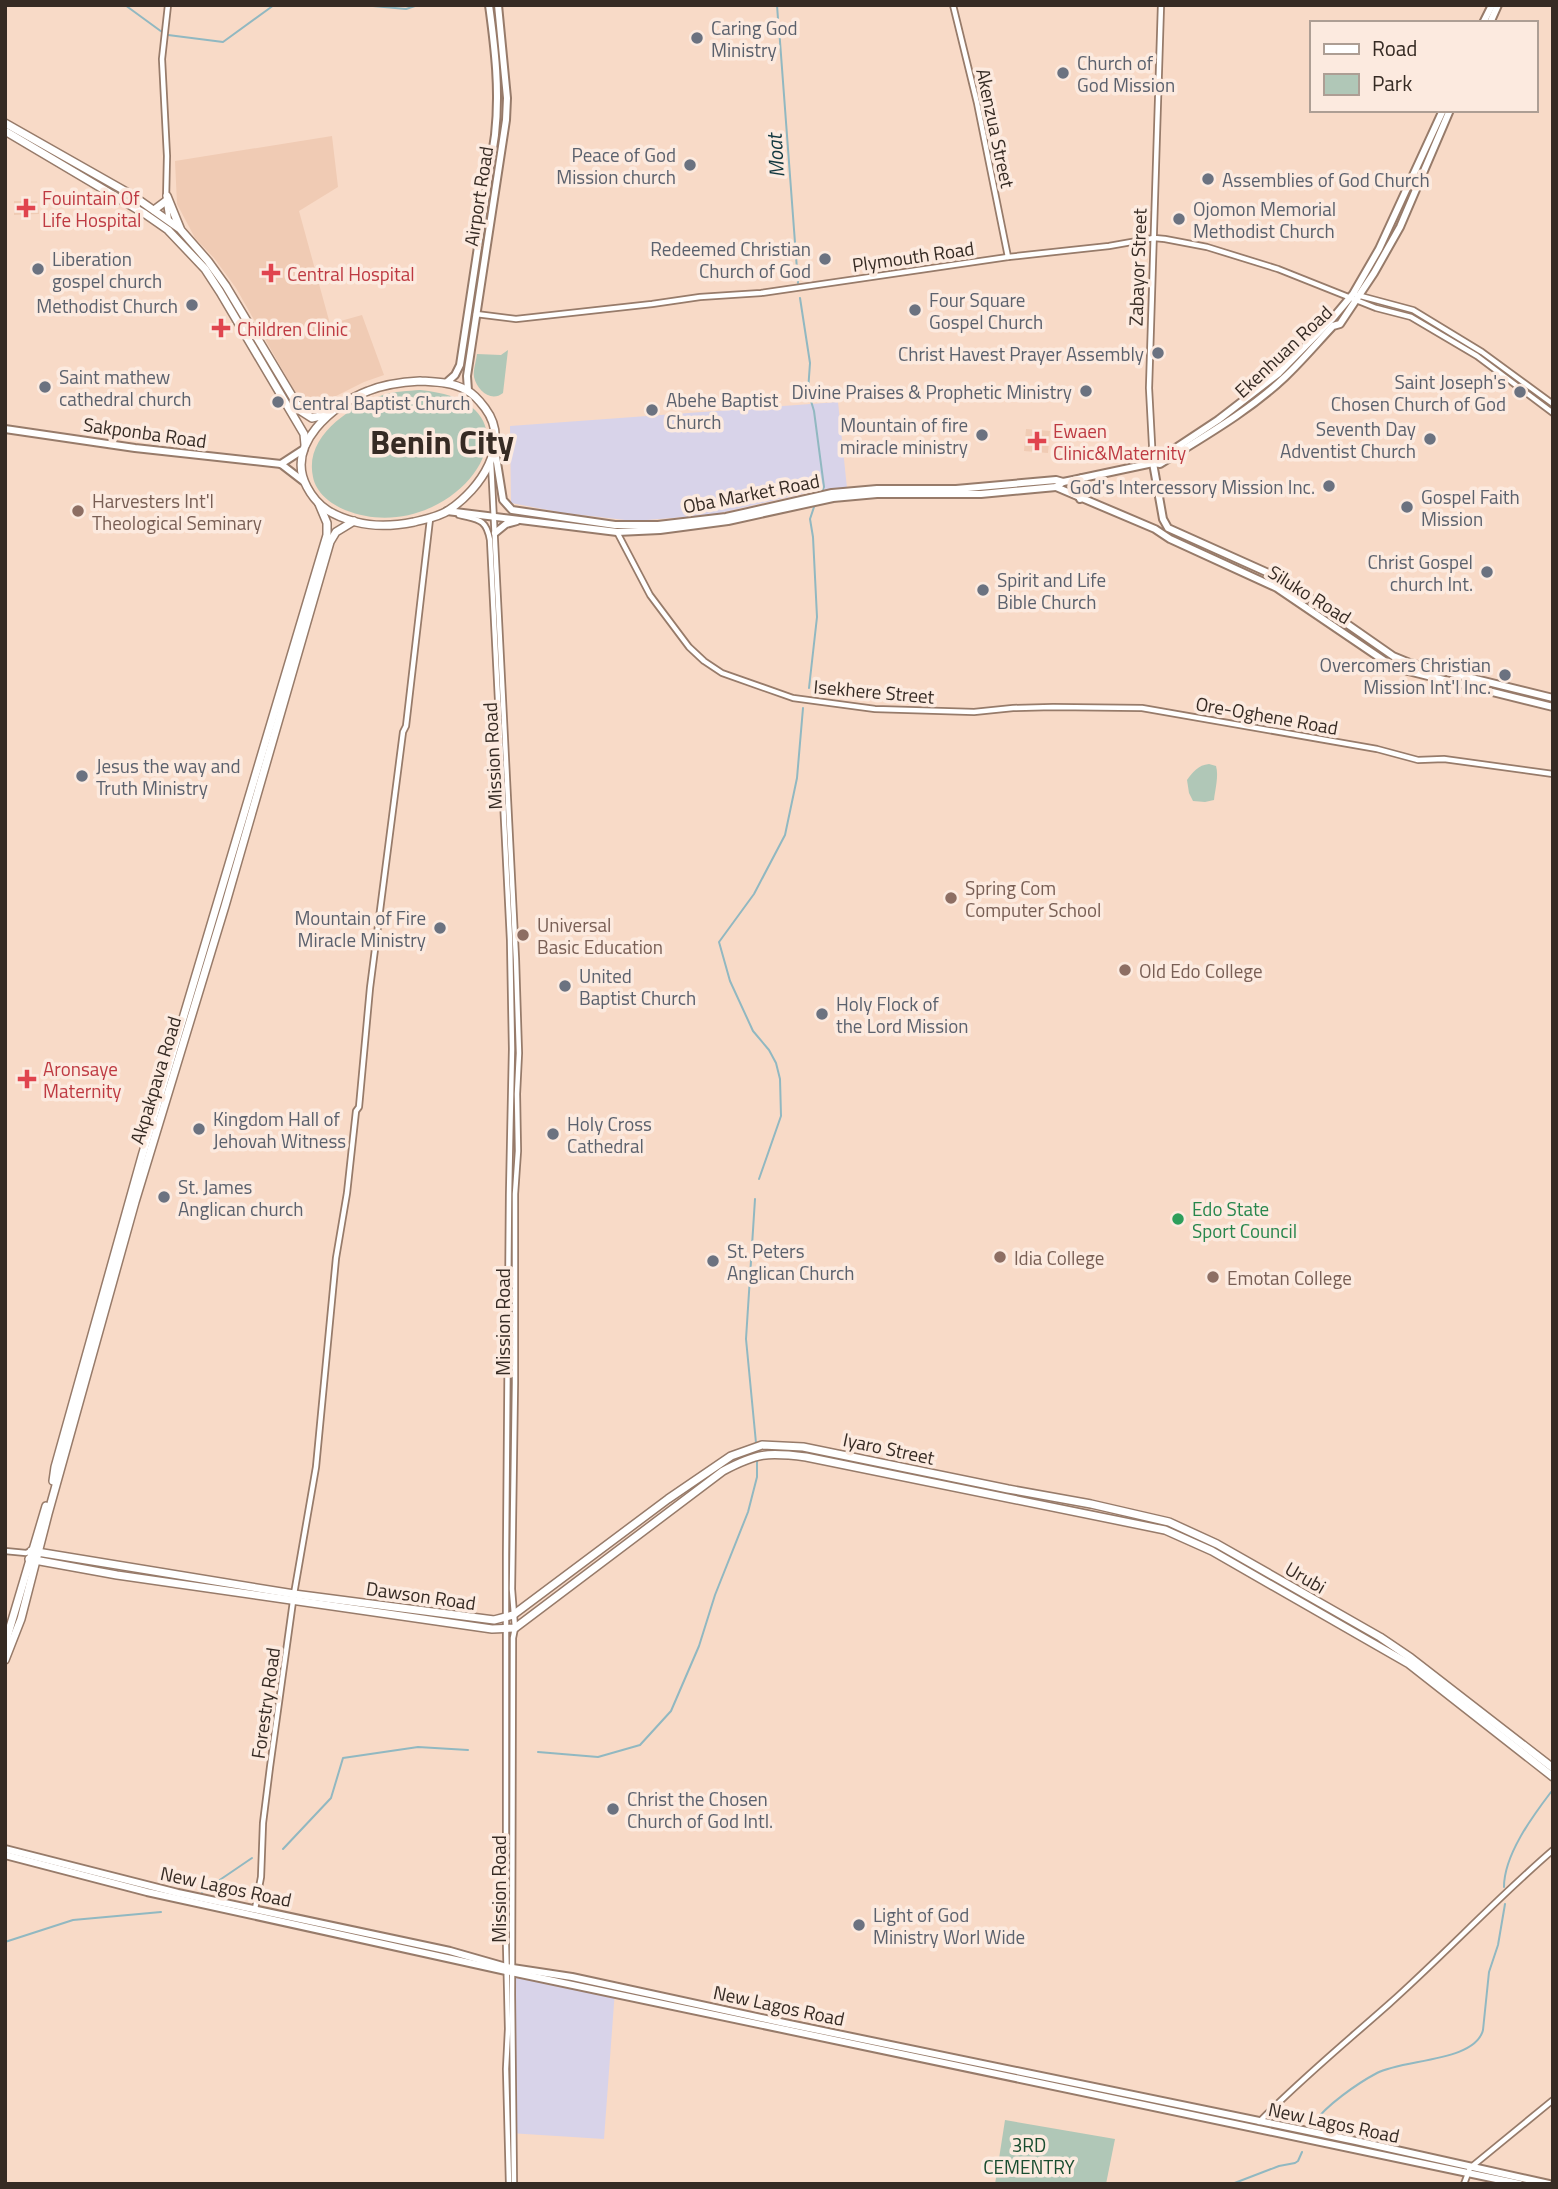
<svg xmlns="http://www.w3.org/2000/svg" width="1558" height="2189" font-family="'Titillium Web',sans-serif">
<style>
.commercial{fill:#d8d3e9}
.built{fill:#f0cbb4}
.green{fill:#b0c7b7}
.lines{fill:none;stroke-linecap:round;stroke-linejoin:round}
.stream{stroke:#91b8c1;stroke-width:2}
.minor-casing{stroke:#977b6a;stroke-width:8}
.major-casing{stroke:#977b6a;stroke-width:10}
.highway-casing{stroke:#977b6a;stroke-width:10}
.minor{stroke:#fff;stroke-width:4.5}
.major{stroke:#fff;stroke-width:6}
.highway{stroke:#fff;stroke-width:7}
.worship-dot{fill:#6b7280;stroke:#fceadf;stroke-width:2.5}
.health-dot{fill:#e0444e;stroke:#fceadf;stroke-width:2.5}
.education-dot{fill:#8d6e63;stroke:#fceadf;stroke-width:2.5}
.leisure-dot{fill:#2e9e5b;stroke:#fceadf;stroke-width:2.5}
.labels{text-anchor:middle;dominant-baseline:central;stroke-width:7;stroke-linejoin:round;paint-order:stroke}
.worship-label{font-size:19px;fill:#5b616d;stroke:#fceadf;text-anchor:start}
.street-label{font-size:19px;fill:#362b24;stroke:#fceadf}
.health-label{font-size:19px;fill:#be3a42;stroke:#fceadf;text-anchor:start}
.education-label{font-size:19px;fill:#785e54;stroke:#fceadf;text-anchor:start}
.leisure-label{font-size:19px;fill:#27864d;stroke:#fceadf;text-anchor:start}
.park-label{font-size:19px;fill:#1a4d30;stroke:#fceadf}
.water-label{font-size:21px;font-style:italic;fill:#123840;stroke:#fceadf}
.town-label{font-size:33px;font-weight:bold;fill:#362b24;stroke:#fceadf}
</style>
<rect width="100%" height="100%" fill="#f8dac7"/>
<g class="commercial">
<path d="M838,402L847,488L811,492L711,515L634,521L564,513L511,503L510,426Z"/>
<path d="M510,1969L615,1990L604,2139L509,2133Z"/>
</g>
<g class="built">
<path d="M332,136L338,187L299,211L330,324L362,315L384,375L364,382L336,396L308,415L236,288L214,258L195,238L177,204L175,161Z"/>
<path d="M14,201H37L39,214L14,215Z"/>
<path d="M1026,429L1050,431L1048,453L1024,451Z"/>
</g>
<g class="green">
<path d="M508,350L503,393C491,403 477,390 474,377C473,370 476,362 477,354L501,355Z"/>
<path d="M420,390C561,403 452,553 345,510C331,504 316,493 313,477C304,436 350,407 383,395C395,391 408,391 420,390Z"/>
<path d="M1209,764L1216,766C1219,776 1215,790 1214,800L1205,802L1193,801L1189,793L1187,780C1193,772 1198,765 1209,764Z"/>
<path d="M1005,2120L1115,2139L1106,2184H995Z"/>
</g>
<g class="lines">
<g class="stream">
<path d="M125,5L162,32"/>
<path d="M362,5L406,9L418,5"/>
<path d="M777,5L778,19"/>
<path d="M779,28L798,283"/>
<path d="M168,35L223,42L274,5"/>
<path d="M800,298L810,363L808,391L814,411L824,487L821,493"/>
<path d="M809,688L817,617L813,537L810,519L815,504"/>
<path d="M759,1179L781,1116L780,1079L776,1063L769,1050L753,1031L730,981L719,942L754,894L785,835L797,778L803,708"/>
<path d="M755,1199L746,1339L756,1443"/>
<path d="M538,1752L598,1757L640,1745L671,1711L699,1646L715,1595L748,1512L757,1477V1459"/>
<path d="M283,1849L331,1798L343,1758L418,1747L468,1750"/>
<path d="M1504,1887C1504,1855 1532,1817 1551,1792"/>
<path d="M202,1892L252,1858"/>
<path d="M5,1942L73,1920L161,1912"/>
<path d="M1314,2123C1325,2106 1358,2083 1377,2073C1403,2059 1475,2062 1483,2030L1489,1972L1498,1945L1505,1904"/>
<path d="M1232,2184L1279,2166L1295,2163L1298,2161L1302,2152"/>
</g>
<g class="minor-casing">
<g id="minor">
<path d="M168,5L162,59L167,156L166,201L169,221"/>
<path d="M953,5L977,103L1008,257"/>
<path d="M1357,295L1413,310L1482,352L1553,404"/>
<path d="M476,314L516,319L652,304L700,297L761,293L1008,257L1109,246L1154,238L1165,239L1207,247L1278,269L1376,308L1411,317L1477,356L1553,413"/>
<path d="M491,462L516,959L519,1053L517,1094L518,1151L515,1194V1383L512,1589L515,1628L513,1638L512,1995L514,2184"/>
<path d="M1153,463L1149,388L1161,5"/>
<path d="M459,515C478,520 486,518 490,540L510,940L512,1049L509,1194L506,1555V1944L508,2029L506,2069L509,2184"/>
<path d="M617,532L650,595L689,647L704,661L722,673L793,698L875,709L974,712L1013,708L1053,707L1142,708L1377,749L1418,760L1444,759L1553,774"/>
<path d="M5,1551L26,1553L31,1551"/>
<path d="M255,1909L261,1877L263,1823L270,1767L294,1594L316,1467L336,1258L347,1193L356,1111L359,1107L370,988L403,732L406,726L430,519"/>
<path d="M1259,2122C1300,2080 1345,2043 1389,2004C1445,1954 1496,1899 1553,1850"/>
<path d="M1464,2184L1470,2168L1553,2100"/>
</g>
</g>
<g class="major-casing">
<g id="major">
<path d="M1483,23L1492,5"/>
<path d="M1490,23L1498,5"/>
<path d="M446,383L455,375L460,365L495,135C500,91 495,49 489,5"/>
<path d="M468,391L467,376L506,120L507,98L498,5"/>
<path d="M5,429L135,448L281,464L303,481"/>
<path d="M495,450L503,500L512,510L615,525H658L726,517L832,493L877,489H956L1056,480L1063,482"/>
<path d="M1153,463L1163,519L1168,528L1284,580L1393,656L1410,663L1553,698"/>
<path d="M1153,463L1218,420L1279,373L1332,319L1353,294L1379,249L1443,110"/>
<path d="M281,464L304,449"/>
<path d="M1056,487L1155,529L1170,539L1277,588L1386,662L1408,671L1553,707"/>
<path d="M1080,499L1077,489L1082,478"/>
<path d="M447,511L617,532L660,530L728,521L833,498L877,494H981L1056,487L1063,482L1073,480L1153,463L1160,464C1203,437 1248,412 1285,377C1302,361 1317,343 1333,326L1340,324L1374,273L1400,227L1450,110"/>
<path d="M495,533L506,524L517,521"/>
<path d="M5,1849L178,1893L450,1951L506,1967L572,1977L789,2024L1356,2141L1549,2184"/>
<path d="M5,1855L147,1892L506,1971L1520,2184"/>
</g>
</g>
<g class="highway-casing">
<g id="highway">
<path d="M5,123L132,195L180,229L208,261L226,286L301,411L312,418L328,414"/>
<path d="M5,131L145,214L168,230L205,269L220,292L304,434L305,445"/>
<path d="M167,196L180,228"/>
<path d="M154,210L166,201"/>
<path d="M420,381C435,382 452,382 466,390C474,394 479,400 485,408C512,444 480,489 449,510C439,517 425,519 414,522C394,526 375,527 356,522C334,516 318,508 307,487C284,445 334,404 368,391C385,384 402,382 420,381Z"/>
<path d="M53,1481L55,1467L142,1156L327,535V523L319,504"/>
<path d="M31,1551L294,1594L494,1620L513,1615L668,1499L731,1456L762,1445L803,1447L1008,1489L1091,1504L1169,1522L1217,1544L1380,1637L1411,1658L1553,1768"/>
<path d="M29,1559L117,1575L492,1629L515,1628L723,1471C757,1453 767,1452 806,1457L1165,1530L1212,1551L1409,1664L1553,1777"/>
<path d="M5,1644L46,1506"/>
<path d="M5,1660L21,1619L48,1514L135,1202L225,906L330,542L336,532L354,521"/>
</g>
</g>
<use href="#minor" class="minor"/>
<use href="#major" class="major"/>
<use href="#highway" class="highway"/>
</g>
<g class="worship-dot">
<circle cx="697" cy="38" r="7"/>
<circle cx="1063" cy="73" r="7"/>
<circle cx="690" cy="165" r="7"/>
<circle cx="1208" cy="179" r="7"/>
<circle cx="1179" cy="219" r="7"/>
<circle cx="825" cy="259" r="7"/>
<circle cx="38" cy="269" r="7"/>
<circle cx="192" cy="305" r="7"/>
<circle cx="915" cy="310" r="7"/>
<circle cx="1158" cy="353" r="7"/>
<circle cx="45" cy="387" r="7"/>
<circle cx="1086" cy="391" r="7"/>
<circle cx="1520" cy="392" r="7"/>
<circle cx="278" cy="402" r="7"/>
<circle cx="652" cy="410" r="7"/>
<circle cx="982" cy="435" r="7"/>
<circle cx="1430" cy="439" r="7"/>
<circle cx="1329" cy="486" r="7"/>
<circle cx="1407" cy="507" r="7"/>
<circle cx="1487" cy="572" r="7"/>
<circle cx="983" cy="590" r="7"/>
<circle cx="1505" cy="675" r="7"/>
<circle cx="82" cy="776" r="7"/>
<circle cx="440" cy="928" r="7"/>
<circle cx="565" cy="986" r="7"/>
<circle cx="822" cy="1014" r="7"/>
<circle cx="199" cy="1129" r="7"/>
<circle cx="553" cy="1134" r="7"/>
<circle cx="164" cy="1197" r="7"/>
<circle cx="713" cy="1261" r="7"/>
<circle cx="613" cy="1809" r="7"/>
<circle cx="859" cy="1925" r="7"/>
</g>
<g class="health-dot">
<path d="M22.5 197.5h7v7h7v7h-7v7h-7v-7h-7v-7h7z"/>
<path d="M267.5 262.5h7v7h7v7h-7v7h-7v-7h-7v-7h7z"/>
<path d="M217.5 317.5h7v7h7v7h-7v7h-7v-7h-7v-7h7z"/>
<path d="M1033.5 430.5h7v7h7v7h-7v7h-7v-7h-7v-7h7z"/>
<path d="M23.5 1068.5h7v7h7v7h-7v7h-7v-7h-7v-7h7z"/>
</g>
<g class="education-dot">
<circle cx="78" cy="511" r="7"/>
<circle cx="951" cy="898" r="7"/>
<circle cx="523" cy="935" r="7"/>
<circle cx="1125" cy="970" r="7"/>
<circle cx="1000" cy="1257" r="7"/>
<circle cx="1213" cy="1277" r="7"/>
</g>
<circle class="leisure-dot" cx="1178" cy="1219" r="7"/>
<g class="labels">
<g class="worship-label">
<text x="711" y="27">Caring God<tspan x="711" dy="22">Ministry</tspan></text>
<text x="1077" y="62">Church of<tspan x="1077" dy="22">God Mission</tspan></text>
<text x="676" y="154" text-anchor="end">Peace of God<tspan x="676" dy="22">Mission church</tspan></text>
<text x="1222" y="179">Assemblies of God Church</text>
<text x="1193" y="208">Ojomon Memorial<tspan x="1193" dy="22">Methodist Church</tspan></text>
<text x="811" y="248" text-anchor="end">Redeemed Christian<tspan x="811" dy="22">Church of God</tspan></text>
<text x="52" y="258">Liberation<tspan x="52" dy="22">gospel church</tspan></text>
<text x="929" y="299">Four Square<tspan x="929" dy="22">Gospel Church</tspan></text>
<text x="178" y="305" text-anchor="end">Methodist Church</text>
<text x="1144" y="353" text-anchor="end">Christ Havest Prayer Assembly</text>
<text x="59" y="376">Saint mathew<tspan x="59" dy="22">cathedral church</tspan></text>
<text x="1506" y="381" text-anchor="end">Saint Joseph's<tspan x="1506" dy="22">Chosen Church of God</tspan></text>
<text x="1072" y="391" text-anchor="end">Divine Praises &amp; Prophetic Ministry</text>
<text x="666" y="399">Abehe Baptist<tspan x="666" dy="22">Church</tspan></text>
<text x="292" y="402">Central Baptist Church</text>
<text x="968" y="424" text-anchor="end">Mountain of fire<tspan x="968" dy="22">miracle ministry</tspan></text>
<text x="1416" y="428" text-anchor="end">Seventh Day<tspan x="1416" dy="22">Adventist Church</tspan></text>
<text x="1315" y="486" text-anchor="end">God's Intercessory Mission Inc.</text>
<text x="1421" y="496">Gospel Faith<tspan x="1421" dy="22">Mission</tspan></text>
<text x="1473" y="561" text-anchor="end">Christ Gospel<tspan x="1473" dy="22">church Int.</tspan></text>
<text x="997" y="579">Spirit and Life<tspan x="997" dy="22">Bible Church</tspan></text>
<text x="1491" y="664" text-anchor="end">Overcomers Christian<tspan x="1491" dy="22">Mission Int'l Inc.</tspan></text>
<text x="96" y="765">Jesus the way and<tspan x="96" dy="22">Truth Ministry</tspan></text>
<text x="426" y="917" text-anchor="end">Mountain of Fire<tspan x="426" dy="22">Miracle Ministry</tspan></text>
<text x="579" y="975">United<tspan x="579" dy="22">Baptist Church</tspan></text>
<text x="836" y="1003">Holy Flock of<tspan x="836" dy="22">the Lord Mission</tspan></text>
<text x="213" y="1118">Kingdom Hall of<tspan x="213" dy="22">Jehovah Witness</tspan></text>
<text x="567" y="1123">Holy Cross<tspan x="567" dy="22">Cathedral</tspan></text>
<text x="178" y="1186">St. James<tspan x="178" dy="22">Anglican church</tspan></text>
<text x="727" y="1250">St. Peters<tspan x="727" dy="22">Anglican Church</tspan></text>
<text x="627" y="1798">Christ the Chosen<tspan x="627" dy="22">Church of God Intl.</tspan></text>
<text x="873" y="1914">Light of God<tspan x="873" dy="22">Ministry Worl Wide</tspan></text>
</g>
<g class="street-label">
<text transform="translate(996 128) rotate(78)">Akenzua Street</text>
<text transform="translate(478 196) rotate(-81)">Airport Road</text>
<text transform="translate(913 256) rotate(-8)">Plymouth Road</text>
<text transform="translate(1137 267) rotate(-88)">Zabayor Street</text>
<text transform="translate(1283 351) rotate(-43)">Ekenhuan Road</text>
<text transform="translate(145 432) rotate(8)">Sakponba Road</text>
<text transform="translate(751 493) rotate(-11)">Oba Market Road</text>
<text transform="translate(1310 594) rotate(32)">Siluko Road</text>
<text transform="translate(874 691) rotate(5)">Isekhere Street</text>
<text transform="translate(1267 715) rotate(10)">Ore-Oghene Road</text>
<text transform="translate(492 756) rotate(-93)">Mission Road</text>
<text transform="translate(155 1080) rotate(-73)">Akpakpava Road</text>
<text transform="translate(502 1322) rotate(-90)">Mission Road</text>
<text transform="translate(889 1448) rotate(12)">Iyaro Street</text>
<text transform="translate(1306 1577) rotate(30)">Urubi</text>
<text transform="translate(421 1595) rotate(8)">Dawson Road</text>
<text transform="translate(265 1703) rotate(-82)">Forestry Road</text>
<text transform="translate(226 1886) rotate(12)">New Lagos Road</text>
<text transform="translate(498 1889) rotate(-90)">Mission Road</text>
<text transform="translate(779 2005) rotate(12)">New Lagos Road</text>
<text transform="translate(1334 2122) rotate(12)">New Lagos Road</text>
</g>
<g class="health-label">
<text x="42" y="197">Fouintain Of<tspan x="42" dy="22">Life Hospital</tspan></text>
<text x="287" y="273">Central Hospital</text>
<text x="237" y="328">Children Clinic</text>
<text x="1053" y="430">Ewaen<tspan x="1053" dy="22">Clinic&amp;Maternity</tspan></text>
<text x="43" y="1068">Aronsaye<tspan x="43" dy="22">Maternity</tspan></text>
</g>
<g class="education-label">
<text x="92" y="500">Harvesters Int'l<tspan x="92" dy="22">Theological Seminary</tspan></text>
<text x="965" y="887">Spring Com<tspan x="965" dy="22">Computer School</tspan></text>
<text x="537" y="924">Universal<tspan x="537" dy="22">Basic Education</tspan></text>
<text x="1139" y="970">Old Edo College</text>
<text x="1014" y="1257">Idia College</text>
<text x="1227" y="1277">Emotan College</text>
</g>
<g class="leisure-label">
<text x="1192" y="1208">Edo State<tspan x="1192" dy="22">Sport Council</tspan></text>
</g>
<g class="park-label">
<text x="1029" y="2144">3RD<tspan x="1029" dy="22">CEMENTRY</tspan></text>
</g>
<g class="water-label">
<text transform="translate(775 156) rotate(-94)">Moat</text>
</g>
<g class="town-label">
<text x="442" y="442">Benin City</text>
</g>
</g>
<rect width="1558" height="2189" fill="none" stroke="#362b24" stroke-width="14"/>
<rect x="1310" y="21" width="228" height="91" fill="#fceadf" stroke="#ad9e94" stroke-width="2"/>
<rect x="1324" y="44" width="35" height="10" fill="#ffffff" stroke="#ad9e94" stroke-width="2"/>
<text x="1372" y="56" font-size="21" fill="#362b24">Road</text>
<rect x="1324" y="74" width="35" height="21" fill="#b0c7b7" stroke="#ad9e94" stroke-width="2"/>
<text x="1372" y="91" font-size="21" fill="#362b24">Park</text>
</svg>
